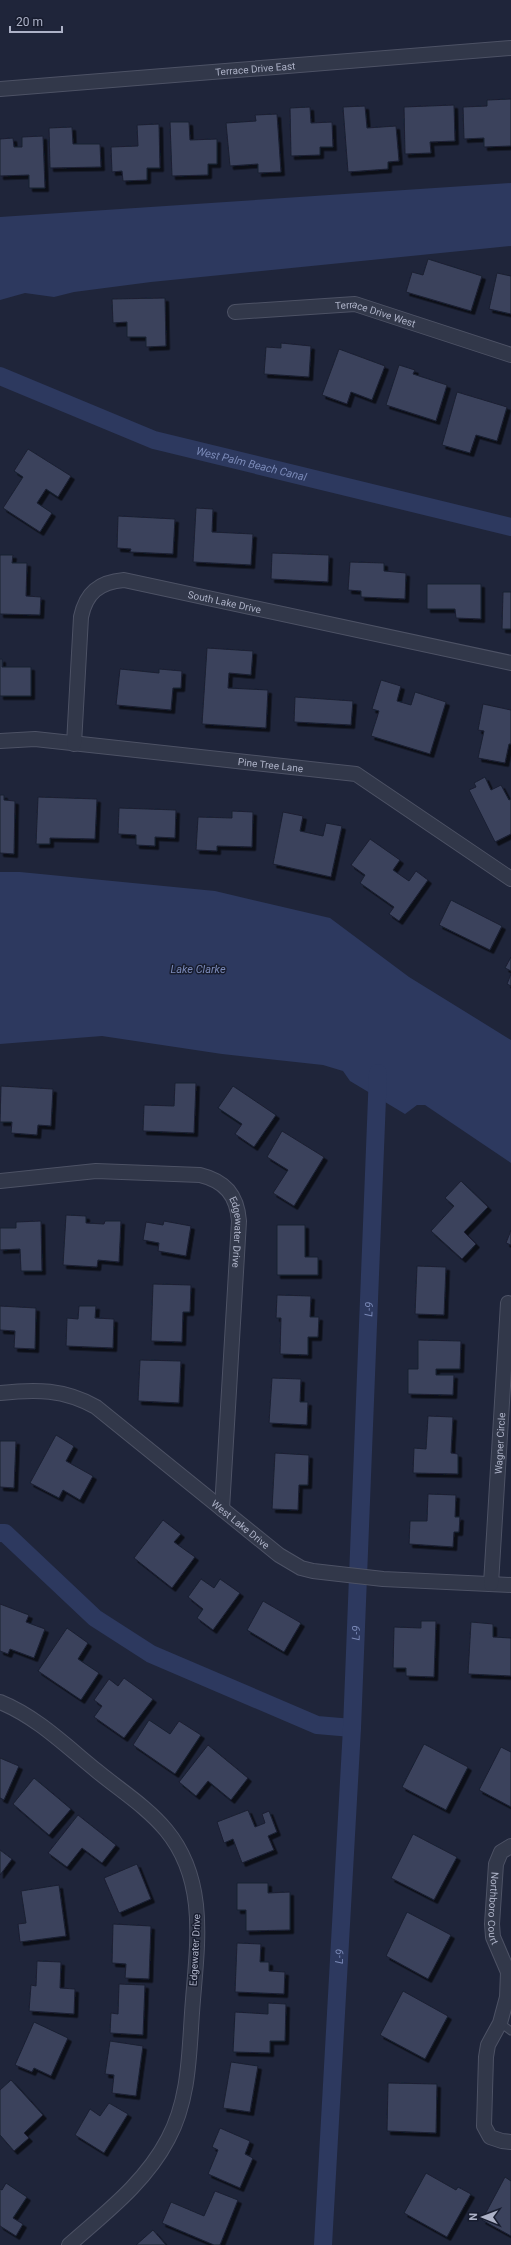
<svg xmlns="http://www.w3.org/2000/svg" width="511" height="2245" font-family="Roboto,sans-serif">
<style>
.water{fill:#2d395f}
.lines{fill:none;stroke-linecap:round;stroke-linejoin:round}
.canal{stroke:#2d395f;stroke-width:18}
.building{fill:#3a425b;stroke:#1a1f31;filter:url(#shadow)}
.service-casing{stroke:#4d5265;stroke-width:9}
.minor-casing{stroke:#4d5265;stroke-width:16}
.service{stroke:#32384a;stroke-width:7}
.minor{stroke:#32384a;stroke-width:14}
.labels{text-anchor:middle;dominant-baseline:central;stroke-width:3;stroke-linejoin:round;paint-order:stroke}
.street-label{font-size:10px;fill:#adb2c7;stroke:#181d2f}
.water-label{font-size:11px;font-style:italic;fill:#7a89b7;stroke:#181d2f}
</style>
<defs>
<filter id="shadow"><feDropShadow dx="3.5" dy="3.5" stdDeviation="0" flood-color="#0009"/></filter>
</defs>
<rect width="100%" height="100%" fill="#1f253a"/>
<g class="water">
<path d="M511,183V246L151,282L74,292L54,297L25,293L0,300V217Z"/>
<path d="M0,872H20L215,891L330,918L409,977L511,1040V1163L425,1105H417L405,1114L350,1081L343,1071L323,1065L222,1054L102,1036L0,1044Z"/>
</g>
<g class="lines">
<g class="canal">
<path id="s1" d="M0,376L154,440L511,527"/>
<path d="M0,1533H5L95,1618L151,1654L317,1725L352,1728"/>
<path id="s2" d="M323,2245L352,1728L378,1073"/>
</g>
</g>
<g class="building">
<path d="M511,99V146L484,147V138L464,139L463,107L487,106V100Z"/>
<path d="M454,105L455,141L430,142L431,153L405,154L404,107Z"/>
<path d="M365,106L367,128L396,126L399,161L388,162V169L348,172L343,107Z"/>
<path d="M310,107L311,123L332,122L333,147H320V155L291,156L290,108Z"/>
<path d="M277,114L281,172L258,173V164L230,166L226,123L256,121L255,115Z"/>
<path d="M170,122H189L190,140L217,139V164H208V175L172,176Z"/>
<path d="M159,124L160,168H147V180L123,181L122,171L112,172L111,147L138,146L137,125Z"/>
<path d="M72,127L73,144H100L101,167L50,168L49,128Z"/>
<path d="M43,136L45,188H29V175L0,176V139L13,138L14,147H22V137Z"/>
<path d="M428,259L482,276L471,311L406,292L412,272L423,275Z"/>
<path d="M497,273L511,276V314L489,309Z"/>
<path d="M165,298L166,346L146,347V337H127V322L113,323L112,299Z"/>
<path d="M281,343L311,346L309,377L264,374L266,347L281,348Z"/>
<path d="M339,349L385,366L372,400L351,392L347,404L322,395Z"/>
<path d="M399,365L415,370L413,374L447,385L436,421L386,405Z"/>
<path d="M457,392L507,407L497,441L476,435L470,453L442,445Z"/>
<path d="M28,449L71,476L58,497L46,489L37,503L52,513L40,532L3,508L23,477L14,471Z"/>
<path d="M196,508L213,509L212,532L253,534L251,565L193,562Z"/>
<path d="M118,516L175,519L173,554L130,552L131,549L117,548Z"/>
<path d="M272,553L329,555L328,582L271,579Z"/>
<path d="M0,555H13L12,563H27L26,596L41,597L40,615L0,614Z"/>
<path d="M350,562L384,563V571L406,573L405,599L361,597V591L348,590Z"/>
<path d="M427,584H481V619L456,618L455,609H427Z"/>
<path d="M503,592H511V629H502Z"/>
<path d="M207,648L253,651L251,675L229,673L228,688L268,690L266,728L202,724Z"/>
<path d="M0,659H2V667H31V696H0Z"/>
<path d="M120,669L159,673V669L182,671L181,688H173L171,710L116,705Z"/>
<path d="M381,680L401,686L397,701L411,705L415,692L446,702L430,754L371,736L379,711L372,709Z"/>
<path d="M295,697L353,701L351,725L294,722Z"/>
<path d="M483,704L511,710V744H509L505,763L478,758L484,731L478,730Z"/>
<path d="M485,777L491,790L501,785L509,800L511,799V834L495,842L469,790L476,787L474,783Z"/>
<path d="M0,795H4V800L15,801L14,854L0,853Z"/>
<path d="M38,797L97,799L95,839L50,838V844H36Z"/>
<path d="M119,808L176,810L175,838L155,837V846L136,845V835L118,834Z"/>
<path d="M232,811L253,812L252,847L217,846V851L196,850L198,817L232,818Z"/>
<path d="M283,812L303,816L300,831L323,836L326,823L342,826L331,877L273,864Z"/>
<path d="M370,839L400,860L393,870L409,881L416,871L428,880L399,921L389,914L394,907L360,883L365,875L351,865Z"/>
<path d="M451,900L502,926L490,950L439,925Z"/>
<path d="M511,957V971L505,968Z"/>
<path d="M511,974V986L507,984Z"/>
<path d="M175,1083H196L194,1133L143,1131L144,1105L174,1106Z"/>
<path d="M1,1086L53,1089L51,1126L38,1125L37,1135L11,1133L12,1122H0Z"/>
<path d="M233,1086L276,1115L254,1147L235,1134L242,1124L218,1108Z"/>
<path d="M282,1131L324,1157L294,1206L273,1193L288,1170L267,1157Z"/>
<path d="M461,1181L488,1207L464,1232L476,1244L462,1259L431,1231L454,1206L445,1198Z"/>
<path d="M66,1215L86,1216V1223L104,1224L105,1221H121L119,1262L98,1260L97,1267L63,1265Z"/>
<path d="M41,1221L42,1271H21L20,1249L0,1250V1228H16V1222Z"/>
<path d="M164,1221L191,1226L186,1256L158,1251L159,1243L143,1240L146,1222L163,1225Z"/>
<path d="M277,1225H305V1257H318V1275H277Z"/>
<path d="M511,1230V1245L506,1243Z"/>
<path d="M417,1266L446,1267L444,1315L415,1314Z"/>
<path d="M153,1284L191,1285L190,1312H183L182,1342L151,1341Z"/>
<path d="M277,1295L311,1296L310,1317H319L318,1337H308V1355L280,1354L281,1318H276Z"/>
<path d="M0,1306L36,1308L35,1349L14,1348L15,1331L0,1330Z"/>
<path d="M79,1306H96L95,1318L114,1319L113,1348L66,1346L67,1318L78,1319Z"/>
<path d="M418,1340L461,1341L460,1369H436V1375H454L453,1395L408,1394V1369H418Z"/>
<path d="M140,1360L181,1361L179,1403L138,1401Z"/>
<path d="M272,1378L301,1379L300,1402H308L307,1425L269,1423Z"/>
<path d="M428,1416L453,1417L451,1453L458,1454V1474L413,1473L414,1448L426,1449Z"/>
<path d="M56,1435L74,1446L66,1461L93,1476L80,1500L63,1490L59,1498L30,1483Z"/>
<path d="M0,1441H16L14,1488L0,1487Z"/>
<path d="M275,1453L309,1455L308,1485H299L298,1510L272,1509Z"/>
<path d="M428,1494L456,1495L455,1517H460L459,1532H454L453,1547L409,1544L410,1521H427Z"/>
<path d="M163,1520L181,1534L174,1542L195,1557L172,1588L134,1558Z"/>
<path d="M201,1579L214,1588L220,1579L240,1593L213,1630L197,1618L203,1609L188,1597Z"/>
<path d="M263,1601L301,1623L284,1652L247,1630Z"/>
<path d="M0,1604L29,1615L26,1622L45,1629L34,1658L10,1649L8,1654L0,1651Z"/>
<path d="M421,1621H436L434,1677L406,1676V1668H393L394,1627L421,1628Z"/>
<path d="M471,1622L493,1624V1637L511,1638V1676L468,1674Z"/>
<path d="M67,1628L88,1643L78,1659L99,1673L81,1700L38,1671Z"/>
<path d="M124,1678L153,1699L124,1738L94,1717L102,1706L94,1700L109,1679L118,1686Z"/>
<path d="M149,1720L170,1734L179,1721L201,1735L175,1774L133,1745Z"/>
<path d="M424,1744L468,1767L446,1810L402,1787Z"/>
<path d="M208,1745L248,1778L231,1800L208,1781L196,1796L179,1782Z"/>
<path d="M501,1747L511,1752V1807L479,1790Z"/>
<path d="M0,1758L19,1766L4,1800L0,1798Z"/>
<path d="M34,1778L71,1809L49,1835L13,1804Z"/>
<path d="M248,1810L255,1827L265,1823L262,1814L269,1811L277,1832L268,1836L274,1850L242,1863L233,1839L224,1843L217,1822Z"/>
<path d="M78,1815L116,1845L102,1863L82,1848L67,1867L48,1853Z"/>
<path d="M413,1834L457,1857L434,1900L391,1878Z"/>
<path d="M0,1850L12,1859L0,1875Z"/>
<path d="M137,1864L151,1899L119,1913L104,1878Z"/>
<path d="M237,1883H268V1893L290,1892V1930L246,1931V1910H237Z"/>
<path d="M59,1885L66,1936L20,1942L18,1924L26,1923L21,1891Z"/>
<path d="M407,1912L451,1935L428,1979L386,1956Z"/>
<path d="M113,1924L151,1926L149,1979L125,1978L126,1964L112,1963Z"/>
<path d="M237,1943L261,1944L260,1962H269V1971L285,1972L284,1994L235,1992Z"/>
<path d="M37,1961L61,1962L60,1988L75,1989L74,2014L29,2011L31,1985L36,1986Z"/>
<path d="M119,1984L145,1985L143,2035L110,2033L111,2013L118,2014Z"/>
<path d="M403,1991L448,2016L425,2059L380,2035Z"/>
<path d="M268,2003L286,2004L285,2041H270V2053L233,2052L235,2012L268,2014Z"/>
<path d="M34,2022L68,2038L51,2076L34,2068L32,2072L15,2065Z"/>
<path d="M110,2041L143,2046L136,2096L112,2093L114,2075L105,2074Z"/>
<path d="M231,2062L258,2066L250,2112L223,2108Z"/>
<path d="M11,2080L43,2115L24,2133L29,2138L14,2151L0,2135V2090Z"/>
<path d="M388,2083L437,2084L436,2133L387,2131Z"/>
<path d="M109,2103L128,2114L104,2153L75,2135L90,2109L100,2116Z"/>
<path d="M220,2128L250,2141L245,2154L253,2158L240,2188L208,2174L218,2150L212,2147Z"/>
<path d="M426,2173L456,2190L458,2187L471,2194L447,2237L404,2213Z"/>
<path d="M505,2177L511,2181V2236L482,2220Z"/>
<path d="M6,2183L27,2197L13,2218L23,2224L16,2236L0,2226V2189L2,2190Z"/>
<path d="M215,2191L238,2200L220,2245H214L162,2223L171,2202L204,2216Z"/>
<path d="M153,2230L166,2245H136Z"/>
</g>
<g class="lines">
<g class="service-casing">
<path id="service" d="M500,2023L511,2031"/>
</g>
<g class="minor-casing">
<g id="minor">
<path id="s3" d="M0,89L511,48"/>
<path id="s4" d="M235,312L355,304L511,355"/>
<path id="s5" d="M0,741L35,739L356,774L511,879"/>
<path id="s6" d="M74,744L81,617C86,593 99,582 124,580L511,663"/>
<path id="s7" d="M0,1181L96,1171L200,1175C225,1181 237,1195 239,1221L222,1509"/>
<path id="s8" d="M0,1393C36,1389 64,1389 96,1407L279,1555L301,1568L313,1571L383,1579L511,1585"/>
<path id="s9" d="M491,1584L508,1303"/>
<path d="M0,1702C37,1717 66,1746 97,1771C120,1790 147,1807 166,1830C210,1883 196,1951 192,2013C189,2056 189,2100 168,2139C145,2183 105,2213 69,2245"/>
<path id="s10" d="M511,1846L501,1852L496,1864L492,1924L493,1937L508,1972L507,1997L500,2023L488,2045L486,2057L484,2126L490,2137L502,2141L511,2142"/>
</g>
</g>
<use href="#service" class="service"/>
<use href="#minor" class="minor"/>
</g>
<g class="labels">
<g class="street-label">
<text stroke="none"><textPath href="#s3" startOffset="256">Terrace Drive East</textPath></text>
<text stroke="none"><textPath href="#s4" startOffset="142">Terrace Drive West</textPath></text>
<text stroke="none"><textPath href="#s6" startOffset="292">South Lake Drive</textPath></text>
<text stroke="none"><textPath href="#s5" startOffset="272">Pine Tree Lane</textPath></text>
<text stroke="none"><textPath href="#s7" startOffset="277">Edgewater Drive</textPath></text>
<text stroke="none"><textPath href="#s9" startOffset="141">Wagner Circle</textPath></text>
<text stroke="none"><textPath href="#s8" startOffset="285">West Lake Drive</textPath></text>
<text stroke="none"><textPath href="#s10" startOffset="69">Northboro Court</textPath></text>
<text transform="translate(195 1950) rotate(-87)">Edgewater Drive</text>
</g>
<g class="water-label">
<text stroke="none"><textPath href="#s1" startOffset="267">West Palm Beach Canal</textPath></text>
<text x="198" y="969">Lake Clarke</text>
<text stroke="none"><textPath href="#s2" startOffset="937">L-9</textPath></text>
<text stroke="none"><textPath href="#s2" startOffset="613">L-9</textPath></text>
<text stroke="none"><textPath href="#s2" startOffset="289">L-9</textPath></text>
</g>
</g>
<g transform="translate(483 2217) rotate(271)" stroke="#181d2f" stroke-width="3" paint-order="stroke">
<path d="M0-3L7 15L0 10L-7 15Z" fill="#adb2c7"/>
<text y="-6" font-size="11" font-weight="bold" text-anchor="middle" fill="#adb2c7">N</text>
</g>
<path d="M10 26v6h52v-6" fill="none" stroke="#adb2c7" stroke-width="2"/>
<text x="16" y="26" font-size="12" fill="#adb2c7" stroke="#181d2f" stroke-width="3" paint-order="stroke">20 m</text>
</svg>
